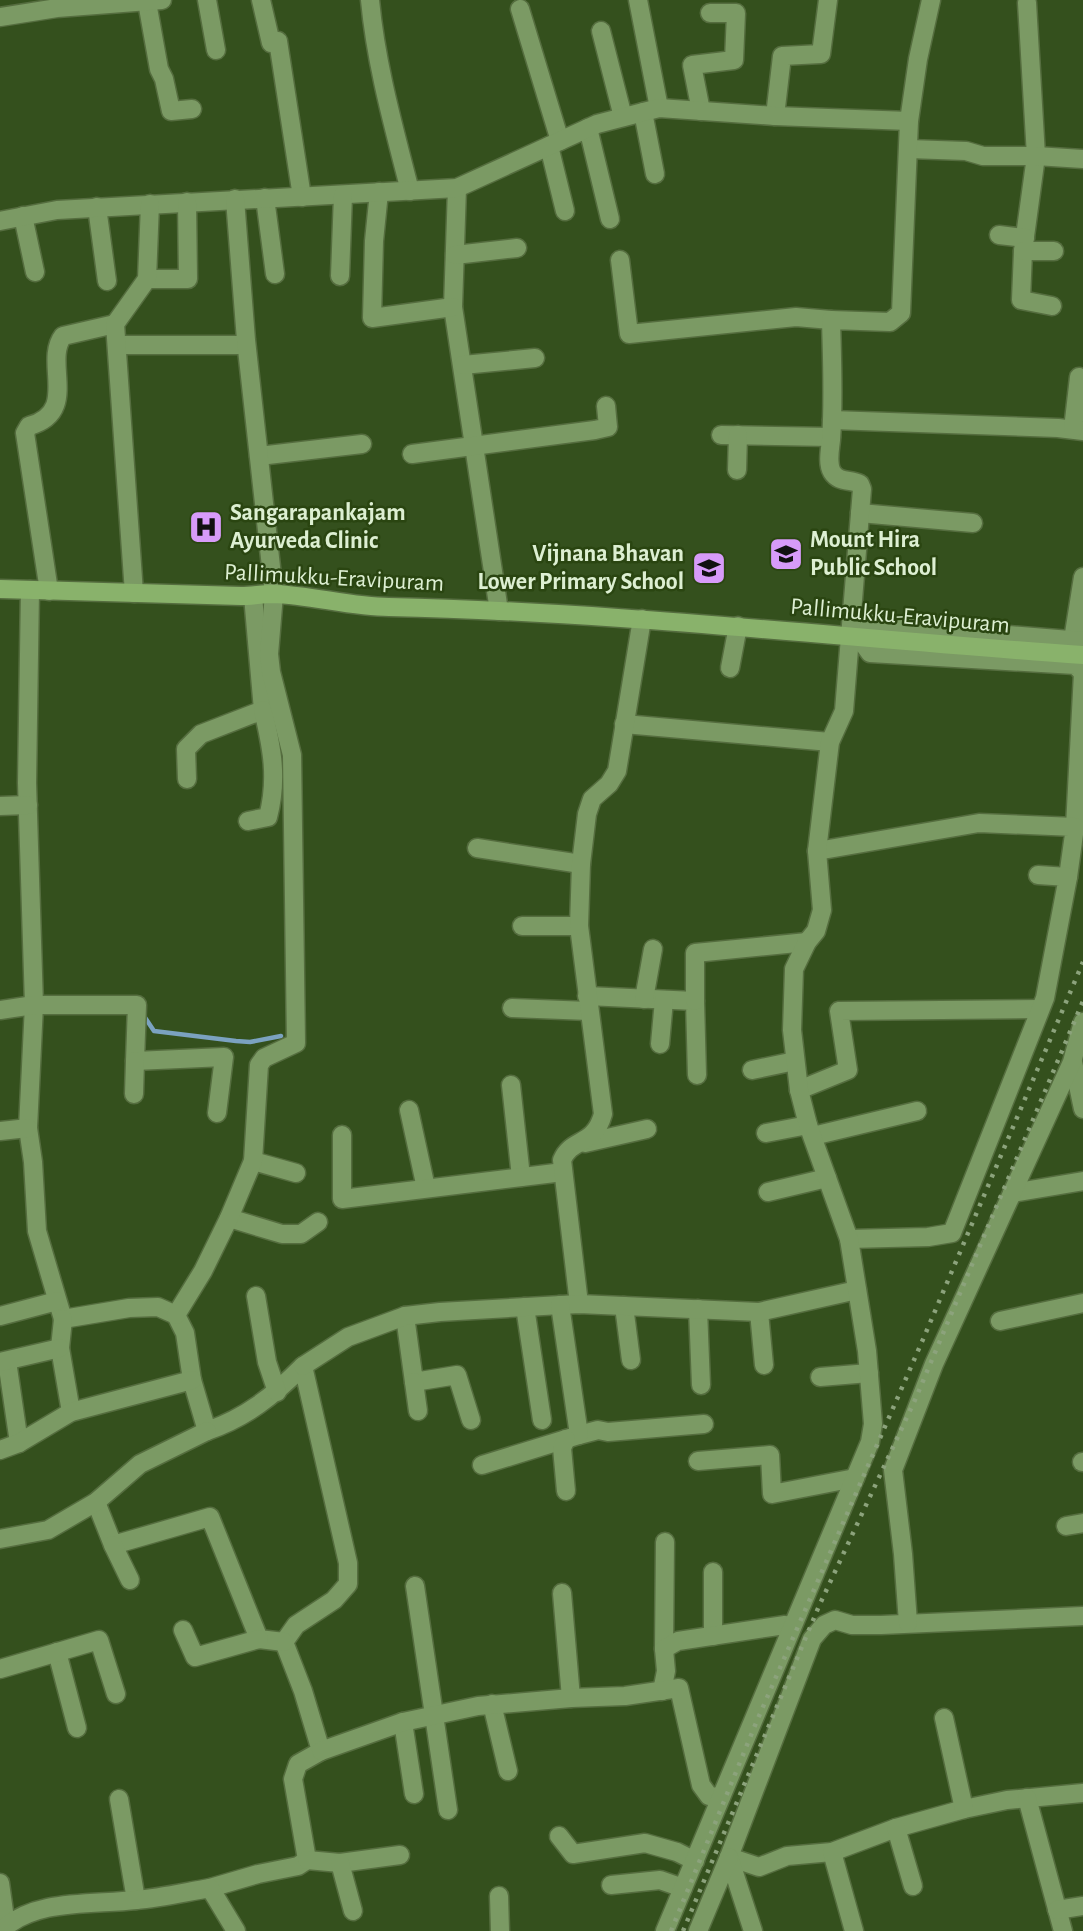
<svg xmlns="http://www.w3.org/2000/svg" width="1083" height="1931" font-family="'Alegreya Sans',sans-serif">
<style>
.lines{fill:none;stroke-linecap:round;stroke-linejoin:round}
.stream{stroke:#7ba2c0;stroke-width:4.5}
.minor-casing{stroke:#556d3f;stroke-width:21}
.major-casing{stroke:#556d3f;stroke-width:21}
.minor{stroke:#7b9a64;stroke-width:18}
.major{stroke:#89b26b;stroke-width:18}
.rail{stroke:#8ca37c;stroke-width:4.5;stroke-dasharray:3.5 7;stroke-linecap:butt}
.labels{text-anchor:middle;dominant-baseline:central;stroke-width:5;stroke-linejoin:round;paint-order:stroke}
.poi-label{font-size:24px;font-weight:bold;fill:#ddefd2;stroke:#2a4511;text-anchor:start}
.street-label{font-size:24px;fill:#ddefd2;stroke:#2a4511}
</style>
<rect width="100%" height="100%" fill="#34501d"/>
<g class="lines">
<path class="stream" d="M142,1013L154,1031L236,1041L250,1042L281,1036"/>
<g class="minor-casing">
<g id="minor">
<path d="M207,0L216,50"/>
<path d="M261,0L271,43L278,41L302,197"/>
<path d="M370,0C376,65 394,128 410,191"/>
<path d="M638,0L659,108"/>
<path d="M147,2L159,69L164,79L171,111L192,109"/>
<path d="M1027,3L1036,156L1023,251L1021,300L1052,306"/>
<path d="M520,9L560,141"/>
<path d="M0,17L57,8L162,0"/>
<path d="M601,31L623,117"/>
<path d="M701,111L692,65L734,60L736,13H710"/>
<path d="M643,112L655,174"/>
<path d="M775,116L782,56L821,54L828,0"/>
<path d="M588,128L610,219"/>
<path d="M549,146L565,211"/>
<path d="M909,149L966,151L983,156H1036L1083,159"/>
<path d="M457,188L453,307L499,611"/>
<path d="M379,192L374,241L372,318L453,307"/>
<path d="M265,198L275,274"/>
<path d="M97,207L107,281"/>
<path d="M23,216L35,272"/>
<path d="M0,221L57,210L457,188L597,124L659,108L775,116L909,121"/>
<path d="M999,235L1025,238"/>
<path d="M1023,251H1054"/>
<path d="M455,255L517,248"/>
<path d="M620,260L629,334L796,317L831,320"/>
<path d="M340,276L343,195"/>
<path d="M147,279H188L187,202"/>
<path d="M117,345H246"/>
<path d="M463,365L535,358"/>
<path d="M832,420L1058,428L1083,431"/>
<path d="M1073,429L1079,377"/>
<path d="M721,435L831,437"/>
<path d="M412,454L595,430L608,427L606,406"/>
<path d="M259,456L362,444"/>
<path d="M737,470L738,435"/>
<path d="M860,513L973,523"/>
<path d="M30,590L27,783L34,1005L28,1128L33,1162L37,1231L63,1319L129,1308L158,1307L176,1315L185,1333L192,1380L207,1431C247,1417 273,1396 303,1366L348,1563V1584L334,1600L296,1625L284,1642L303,1691L321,1751L298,1764L293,1779L307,1860L298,1866L258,1874L210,1888"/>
<path d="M49,591L25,433L29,426C80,412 43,362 63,336L115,324"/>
<path d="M134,593L115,324L147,279L150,204"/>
<path d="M1073,640L1083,577"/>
<path d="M730,668L738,626"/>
<path d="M624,724L830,742"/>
<path d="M187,779L186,749L201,734L263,710L253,596"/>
<path d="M0,806L28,805"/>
<path d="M248,821L268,817C278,779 272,748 263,710"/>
<path d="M1075,827L1083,673L1075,665L870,653L859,638L871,624L1083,641"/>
<path d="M477,848L581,864"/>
<path d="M817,851L979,823L1075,827L1068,877"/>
<path d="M522,926H579"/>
<path d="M587,996L695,1001L697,1075"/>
<path d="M644,999L653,949"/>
<path d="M695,1001V953L807,942"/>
<path d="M512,1008L589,1011"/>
<path d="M0,1010L34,1005H137L135,1061L224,1057L217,1113"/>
<path d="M660,1044L664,1000"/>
<path d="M1073,1062L1083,1109"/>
<path d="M752,1070L795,1061"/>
<path d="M511,1085L521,1177"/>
<path d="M799,1090L848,1070L839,1011L1040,1009"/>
<path d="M134,1094L135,1061"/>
<path d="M409,1110L426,1188"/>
<path d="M0,1131L28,1128"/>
<path d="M766,1133L808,1125"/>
<path d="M342,1135V1199L563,1172"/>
<path d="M813,1136L917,1111"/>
<path d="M585,1143L647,1129"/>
<path d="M253,1161L296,1173"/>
<path d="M768,1192L827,1178"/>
<path d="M1012,1193L1083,1181"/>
<path d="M229,1218L282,1234H301L318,1222"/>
<path d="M849,1239L928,1237L952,1233L1045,998L1068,877L1038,875"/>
<path d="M256,1296L267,1362L277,1392"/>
<path d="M579,1304L562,1160C572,1137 594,1147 603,1114L579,926L581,864L587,814L592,799L609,784L617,771L642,619"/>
<path d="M624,1306L631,1360"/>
<path d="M525,1307L542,1420"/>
<path d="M698,1309L701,1385"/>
<path d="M759,1312L764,1365"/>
<path d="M176,1315L203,1271L229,1218L253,1161L259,1065L264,1058L296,1043L292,755L271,672L269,654L274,594L246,340L235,199"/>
<path d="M0,1316L57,1301"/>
<path d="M405,1316L414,1382L457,1375L471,1420"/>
<path d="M63,1319L60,1348L71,1412"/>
<path d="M1000,1321L1083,1303"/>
<path d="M7,1361L19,1443"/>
<path d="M0,1362L60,1348"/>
<path d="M303,1366L348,1337L405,1316L440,1312L579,1304L759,1312L857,1290"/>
<path d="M820,1377L869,1373"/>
<path d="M414,1382L418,1411"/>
<path d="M579,1435L598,1430L608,1432L704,1424"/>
<path d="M0,1450L19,1443L71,1412L192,1380"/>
<path d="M698,1461L770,1455L772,1494L855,1478"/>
<path d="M1082,1462H1083"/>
<path d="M482,1465L579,1435L560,1305"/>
<path d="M566,1491L562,1448L566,1439"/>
<path d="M96,1502L113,1545L210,1517L259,1639L284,1642"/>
<path d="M1066,1526L1083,1523"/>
<path d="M0,1539L48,1530L96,1502L140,1464L207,1431"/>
<path d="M113,1545L130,1580"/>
<path d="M713,1572V1636"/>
<path d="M415,1586L448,1810"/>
<path d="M562,1593L571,1698"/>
<path d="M1083,1616L881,1625H852L835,1620L824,1625L812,1639L729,1857L759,1867L787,1856L832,1852L896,1828L964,1809L1007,1800L1083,1793"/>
<path d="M908,1623L903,1554L893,1470L934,1364L1072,1062L1083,1022"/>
<path d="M183,1630L195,1657L259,1639"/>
<path d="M664,1649L665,1542"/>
<path d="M57,1652L77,1728"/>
<path d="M0,1669L99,1640L116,1694"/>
<path d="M662,1691L666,1671L664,1649L678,1641L785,1625L792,1627"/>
<path d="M492,1704L508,1771"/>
<path d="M944,1718L964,1809"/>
<path d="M403,1722L414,1794"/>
<path d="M321,1751L403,1722L478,1706L571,1698L625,1696L679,1688L701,1785L709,1796L721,1797"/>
<path d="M1027,1798L1063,1931"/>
<path d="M119,1799L136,1900"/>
<path d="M896,1828L913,1886"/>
<path d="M559,1836L573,1854L645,1843L677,1852L695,1861"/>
<path d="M832,1852L854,1931"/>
<path d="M729,1857L753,1931"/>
<path d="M307,1860L340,1863L400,1855"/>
<path d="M340,1863L353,1911"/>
<path d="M0,1883L6,1926"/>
<path d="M611,1885L660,1880L683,1888"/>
<path d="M499,1896L500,1931"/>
<path d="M1057,1910L1083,1906"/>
<path d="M1,1931C34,1898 94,1905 136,1900C161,1898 186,1892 210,1888L236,1931"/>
<path d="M665,1931L870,1442L873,1424L867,1351L849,1239L808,1125L799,1090L792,1030L794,969L807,942L816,931L822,910L817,851L830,742L844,711L862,489L860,484C850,479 839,483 832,472C827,463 830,450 831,440C834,400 832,360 831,320L890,322L901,313L909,121L918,59L931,0"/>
<path d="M698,1931L729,1857"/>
</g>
</g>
<g class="major-casing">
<path id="major" d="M0,589L241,596C252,596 262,594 273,594C312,595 350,607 389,607C621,612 852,639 1083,655"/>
</g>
<use href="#minor" class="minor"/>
<use href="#major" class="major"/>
<g class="rail">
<path d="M671,1931L756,1723L924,1337L1083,962"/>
<path d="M683,1931L819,1606L915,1400L1083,1001"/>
</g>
</g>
<defs>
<g id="hospital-square" transform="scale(1.75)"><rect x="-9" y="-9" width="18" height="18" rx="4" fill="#d79bf9" stroke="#2a4511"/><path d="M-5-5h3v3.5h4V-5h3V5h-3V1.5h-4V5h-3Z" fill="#111"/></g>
<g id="school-square" transform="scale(1.75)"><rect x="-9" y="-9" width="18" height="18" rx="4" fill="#d79bf9" stroke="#2a4511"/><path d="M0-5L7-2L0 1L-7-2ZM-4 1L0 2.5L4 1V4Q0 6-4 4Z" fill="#111"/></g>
</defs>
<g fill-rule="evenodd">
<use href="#hospital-square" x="206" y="527"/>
<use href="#school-square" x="786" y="554"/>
<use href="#school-square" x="709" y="568"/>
</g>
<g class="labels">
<g class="poi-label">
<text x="230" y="513">Sangarapankajam<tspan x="230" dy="28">Ayurveda Clinic</tspan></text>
<text x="810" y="540">Mount Hira<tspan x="810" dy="28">Public School</tspan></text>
<text x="684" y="554" text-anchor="end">Vijnana Bhavan<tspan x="684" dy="28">Lower Primary School</tspan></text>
</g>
<g class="street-label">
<text transform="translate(334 578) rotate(3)">Pallimukku-Eravipuram</text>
<text transform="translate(900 616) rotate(5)">Pallimukku-Eravipuram</text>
</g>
</g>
</svg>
